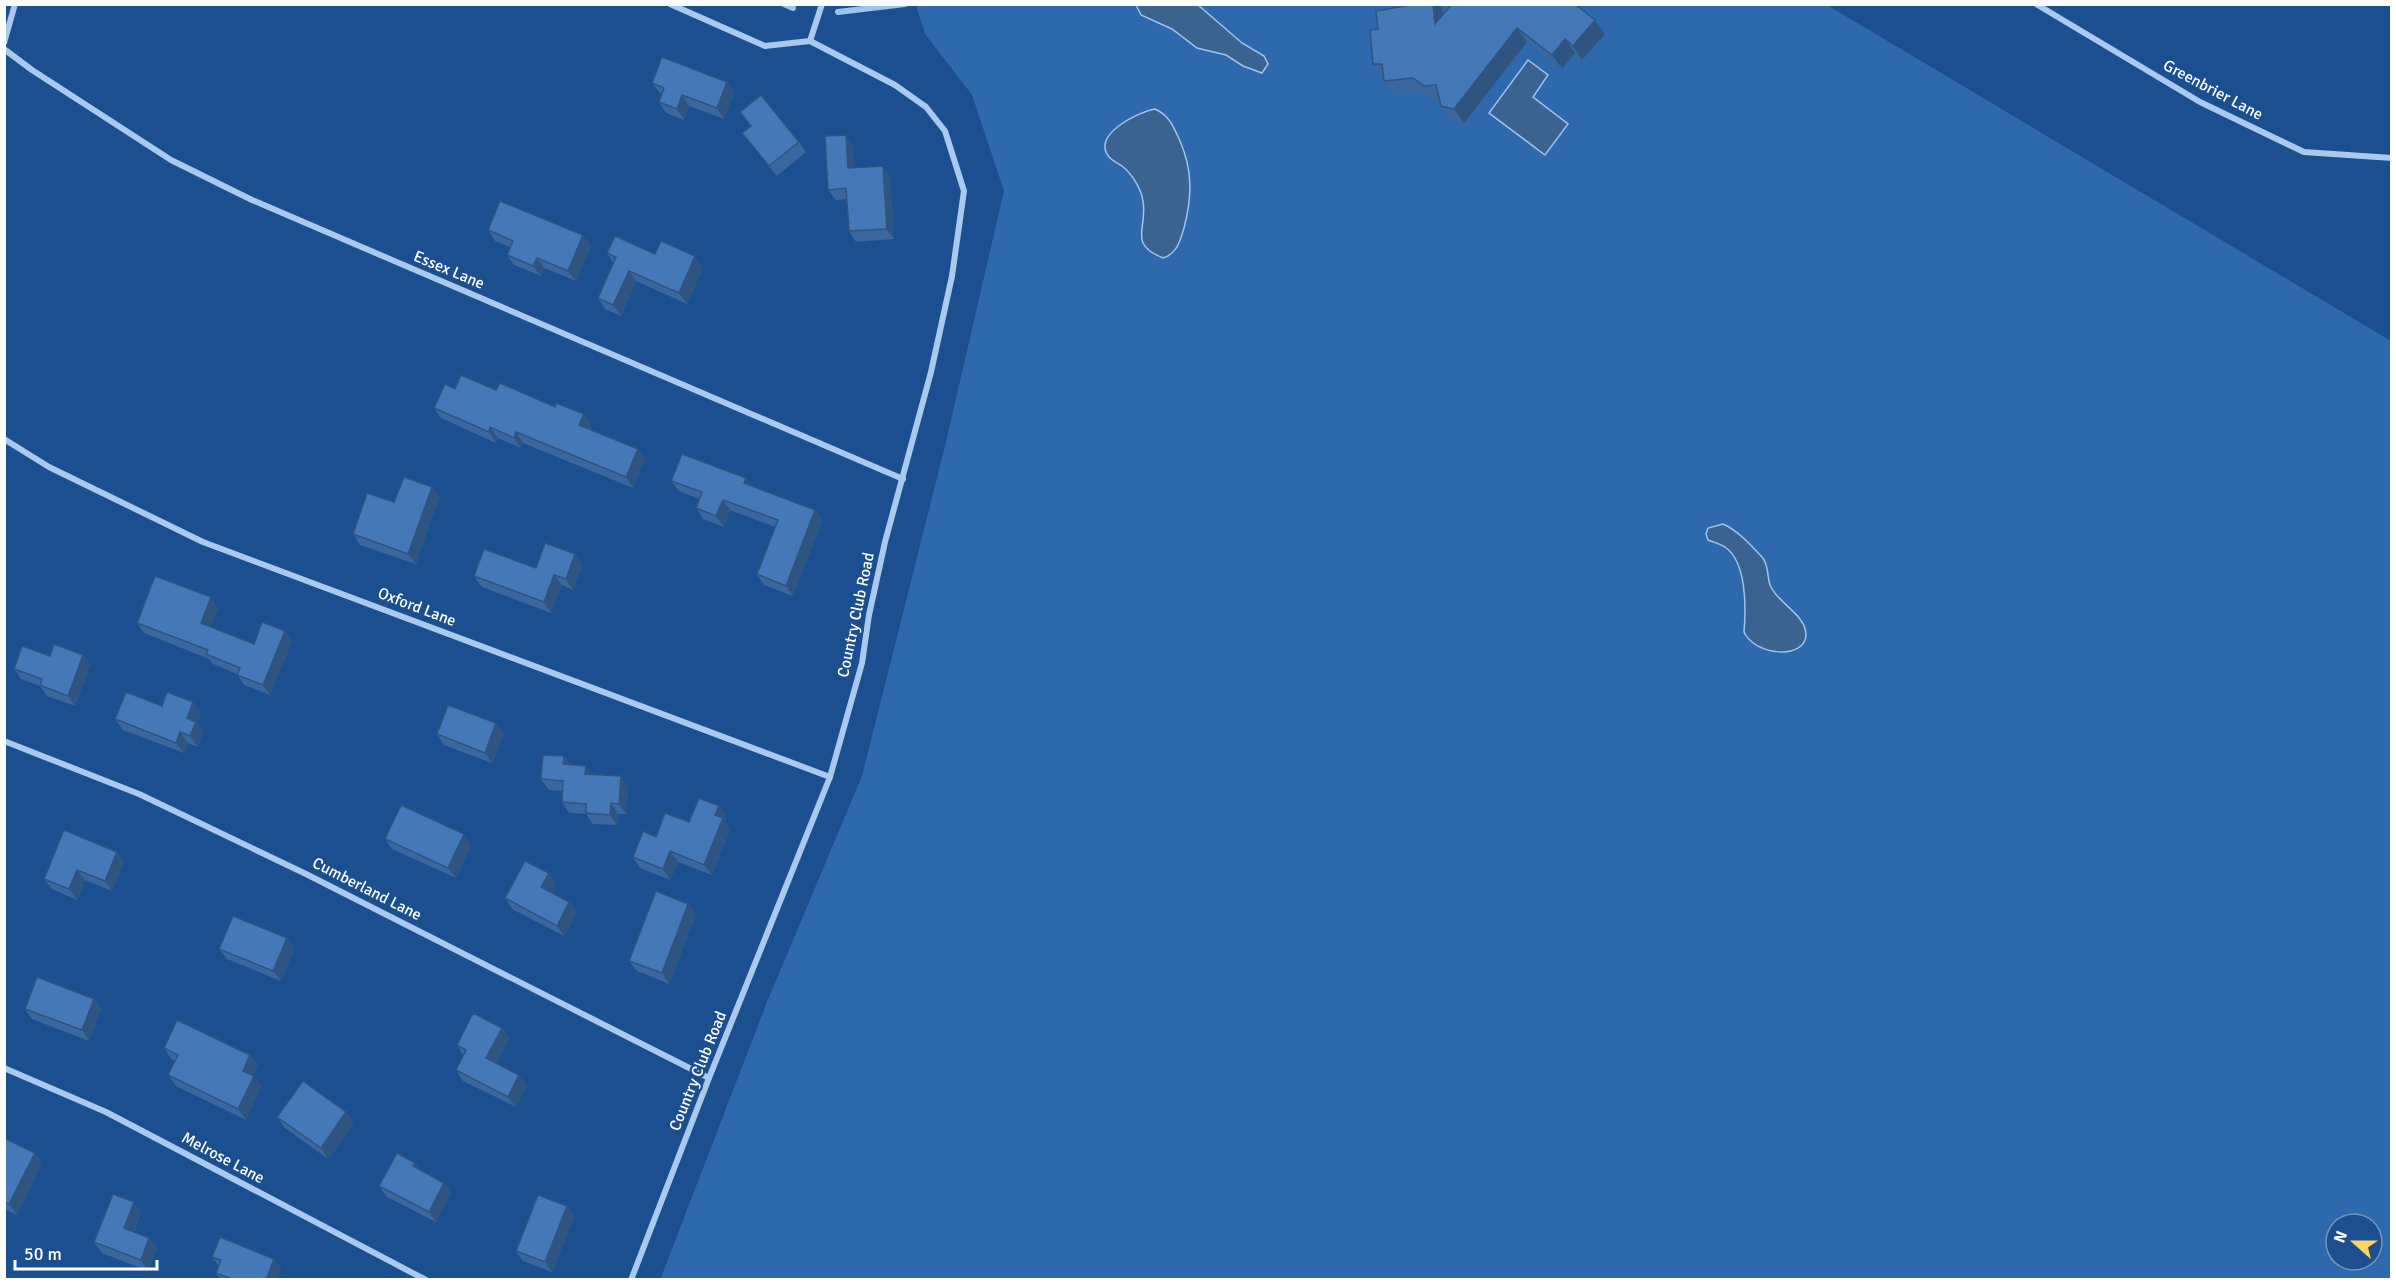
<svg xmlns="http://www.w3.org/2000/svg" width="2396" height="1284" font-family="Signika,sans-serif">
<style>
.green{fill:#2e69ad;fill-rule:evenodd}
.water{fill:#3c6290;stroke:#9cc4f0;stroke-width:1.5}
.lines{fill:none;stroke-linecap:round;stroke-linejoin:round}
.stream{stroke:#9cc4f0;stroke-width:6}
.street{stroke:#a9c9ee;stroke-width:6}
.wall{fill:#3a679d}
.shaded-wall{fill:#305480}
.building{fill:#4478b7;stroke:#305480;stroke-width:1.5}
.labels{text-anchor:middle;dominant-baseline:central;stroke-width:4.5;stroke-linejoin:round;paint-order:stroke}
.street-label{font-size:16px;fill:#fff;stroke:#1b4f8f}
</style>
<rect width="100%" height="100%" fill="#1b4f8f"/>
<path class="green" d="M916,5H1827L2391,341V1279L660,1280L767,1002L862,776L944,450L1004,191L972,95L925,34ZM2336,1224H2372V1260H2336Z"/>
<g class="water">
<path d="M1136,5H1198L1242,43L1264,56L1268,64L1262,73L1243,66L1226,55L1197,48L1172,29L1141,15Z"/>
<path d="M1528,60L1548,75L1533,97L1568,124L1545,155L1489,113Z"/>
<path d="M1155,109C1170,116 1173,126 1180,141C1193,171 1192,197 1184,228C1180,241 1177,254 1163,258C1127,243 1148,229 1143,201C1141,188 1132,174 1122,166C1118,163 1113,161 1110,158C1089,135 1139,112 1155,109Z"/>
<path d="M1723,524C1737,530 1751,545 1762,557C1770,566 1766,577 1771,587C1779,604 1806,615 1806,635C1805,660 1755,656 1744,632C1746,609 1747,562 1725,547C1720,544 1713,542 1708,540L1706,534L1708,528Z"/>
</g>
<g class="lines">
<g class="stream">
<path d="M784,4L793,8"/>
<path d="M838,12L905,4"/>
</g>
<g class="street">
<path d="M670,4L765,46L810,41"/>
<path d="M2036,4L2200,102L2304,152L2392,158"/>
<path d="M810,41L822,4"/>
<path d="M4,43L15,4"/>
<path d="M4,49L32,70L171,160L252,200L903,479"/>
<path d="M4,439L49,467L203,542L830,777"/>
<path d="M4,741L139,794L306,874L709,1078"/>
<path d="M4,1068L106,1112L426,1280"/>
<path d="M631,1280L709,1078L830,777L862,663L869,615L885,542L931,372L952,276L964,191L945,131L926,107L895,85L810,41"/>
</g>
</g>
<g class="wall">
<path d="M1442,4L1443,15L1605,34L1582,60L1575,53L1562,69L1527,42L1464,123L1451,120L1441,106L1440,99L1434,100L1422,92L1393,94L1384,81L1383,78L1373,64L1378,29Z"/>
<path d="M727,82L734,92L724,119L689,106L684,120L666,113L659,102L662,94L660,93L652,83Z"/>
<path d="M740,112L799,142L806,152L777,176L742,133L750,126Z"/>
<path d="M853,146L854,168L890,177L894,239L856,242L849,231L847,199L836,200L828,190Z"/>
<path d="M488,230L591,246L576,281L544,268L541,276L514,265L507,255L510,247L495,241Z"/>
<path d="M607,253L655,254L703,267L687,304L636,281L621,316L605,309L598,298L613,263Z"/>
<path d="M455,389L496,390L584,414L591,425L590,429L638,449L645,459L633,488L523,443L521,448L498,438L496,443L441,418L434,408Z"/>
<path d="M671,481L751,486L815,510L822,521L793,596L764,585L757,574L775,527L730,510L724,527L703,519L696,508L699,499L679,491Z"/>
<path d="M432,487L439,497L416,564L360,545L353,534L394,502Z"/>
<path d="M583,564L573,590L562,585L551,613L482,587L474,576L536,568Z"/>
<path d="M218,608L210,627L254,644L285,631L292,641L270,695L244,685L237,674L213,664L209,659L144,633L137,623Z"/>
<path d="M83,655L90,665L75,706L47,696L40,686L21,679L14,669L50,656Z"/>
<path d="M162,706L201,713L197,723L203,732L198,747L188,743L184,753L123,730L115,719Z"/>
<path d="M496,723L504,734L492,763L444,745L437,734Z"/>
<path d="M564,756L570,765L592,775L628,787L626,814H618L617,825L593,824L586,814L569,813L562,802V791L549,790L541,779Z"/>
<path d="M719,806L726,817L725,821L730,829L712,875L678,862L670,880L640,868L633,857L656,837L689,822Z"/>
<path d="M64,830L124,862L112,891L85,880L77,900L52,889L44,879Z"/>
<path d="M385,839L471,845L456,878L392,849Z"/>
<path d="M556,884L551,892L569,902L577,912L564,936L512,909L505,898Z"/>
<path d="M688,904L696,914L669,984L637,971L629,961Z"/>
<path d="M287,938L294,949L281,981L227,959L219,949Z"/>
<path d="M94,999L101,1009L89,1041L32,1019L25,1009Z"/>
<path d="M502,1028L509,1038L497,1063L527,1085L516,1107L463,1081L456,1070L463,1055L457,1045Z"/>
<path d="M164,1048L250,1055L258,1066L253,1075L261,1086L246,1120L176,1086L168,1075L175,1061L171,1059Z"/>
<path d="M346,1112L354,1123L328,1159L285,1128L277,1117Z"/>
<path d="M4,1138L35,1153L42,1163L17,1215L4,1209Z"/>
<path d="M415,1163L421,1171L444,1183L451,1193L436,1222L387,1197L379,1186Z"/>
<path d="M141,1212L134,1232L149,1238L157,1248L148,1271L102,1253L94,1242Z"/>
<path d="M574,1216L552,1272L523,1261L516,1251Z"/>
<path d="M212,1257L274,1259L281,1269L277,1280H221L216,1273L219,1267Z"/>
</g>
<g class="shaded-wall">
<path d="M1433,4H1442L1445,38L1435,24Z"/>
<path d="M1595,20L1605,34L1582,60L1573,46Z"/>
<path d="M1517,28L1527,42L1464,123L1454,109Z"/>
<path d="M1565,39L1575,53L1562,69L1552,55Z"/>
<path d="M727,82L734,92L724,119L717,108Z"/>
<path d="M682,95L689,106L684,120L677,109Z"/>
<path d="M846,135L853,146L855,179L848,168Z"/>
<path d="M883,166L890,177L894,239L887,229Z"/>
<path d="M583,235L591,246L576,281L568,271Z"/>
<path d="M695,256L703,267L687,304L679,293Z"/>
<path d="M537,258L544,268L541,276L533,266Z"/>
<path d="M629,271L636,281L621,316L613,305Z"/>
<path d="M584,414L591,425L587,435L579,425Z"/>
<path d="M490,427L498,438L496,443L489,432Z"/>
<path d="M516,432L523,443L521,448L514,438Z"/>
<path d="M638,449L645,459L633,488L626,477Z"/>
<path d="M746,478L753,489L744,483Z"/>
<path d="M432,487L439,497L416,564L408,554Z"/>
<path d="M723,500L730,510L724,527L716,516Z"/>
<path d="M815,510L822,521L793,596L786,586Z"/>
<path d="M575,554L583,564L573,590L566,579Z"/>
<path d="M554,575L562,585L551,613L544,602Z"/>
<path d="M211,597L218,608L208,634L201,623Z"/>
<path d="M285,631L292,641L270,695L263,685Z"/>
<path d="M83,655L90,665L75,706L68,696Z"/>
<path d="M193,702L201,713L197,723L203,732L198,747L190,736L187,718Z"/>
<path d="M496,723L504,734L492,763L485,753Z"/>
<path d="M180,732L188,743L184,753L176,743Z"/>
<path d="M564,756L571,767L563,764Z"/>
<path d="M586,766L593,776L585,774Z"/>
<path d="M621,776L628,787L626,814L619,804Z"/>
<path d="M611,803L618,814L617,825L610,815Z"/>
<path d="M719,806L726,817L725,821L730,829L712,875L704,865L715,815Z"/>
<path d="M464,834L471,845L456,878L448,868Z"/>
<path d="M670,851L678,862L670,880L663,869Z"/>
<path d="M117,852L124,862L112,891L105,881Z"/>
<path d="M77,870L85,880L77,900L69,889Z"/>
<path d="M549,873L556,884L549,898L541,887Z"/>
<path d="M569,902L577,912L564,936L557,926Z"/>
<path d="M688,904L696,914L669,984L662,973Z"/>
<path d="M287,938L294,949L281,981L273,971Z"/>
<path d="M94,999L101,1009L89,1041L82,1030Z"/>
<path d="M502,1028L509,1038L494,1069L486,1058Z"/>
<path d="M250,1055L258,1066L250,1081L243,1071Z"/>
<path d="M519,1075L527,1085L516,1107L508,1097Z"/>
<path d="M254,1076L261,1086L246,1120L238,1109Z"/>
<path d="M346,1112L354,1123L328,1159L321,1148Z"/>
<path d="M35,1153L42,1163L17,1215L9,1204Z"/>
<path d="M415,1163L422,1173L413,1166Z"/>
<path d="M444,1183L451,1193L436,1222L429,1212Z"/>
<path d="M134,1202L141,1212L131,1238L124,1228Z"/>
<path d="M567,1206L574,1216L552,1272L545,1262Z"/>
<path d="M149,1238L157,1248L148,1271L141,1260Z"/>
<path d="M274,1259L281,1269L277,1280H266Z"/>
</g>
<g class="building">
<path d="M1410,4H1433L1435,24L1452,4H1575L1595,20L1573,46L1565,39L1552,55L1517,28L1454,109L1441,106L1436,85L1424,86L1413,78L1384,81L1382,64H1373L1370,30L1378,29L1376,11L1410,5Z"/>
<path d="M662,57L727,82L717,108L682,95L677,109L659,102L664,88L652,83Z"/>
<path d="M761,95L799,142L769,166L742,133L751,126L740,112Z"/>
<path d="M846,135L848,168L883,166L887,229L849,231L846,188L828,190L825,136Z"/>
<path d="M500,201L583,235L568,271L537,258L533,266L507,255L513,241L488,230Z"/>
<path d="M615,236L655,254L661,241L695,256L679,293L629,271L613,305L598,298L616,257L607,253Z"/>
<path d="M461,375L496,390L500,383L555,407L556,403L584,414L579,425L638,449L626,477L516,432L514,438L490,427L489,432L434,408L445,384L455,389Z"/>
<path d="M682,454L746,478L744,483L815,510L786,586L757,574L778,520L723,500L716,516L696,508L702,492L671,481Z"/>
<path d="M404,477L432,487L408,554L353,534L367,493L394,502Z"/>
<path d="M545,543L575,554L566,579L554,575L544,602L474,576L484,549L536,568Z"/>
<path d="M155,576L211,597L201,623L254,644L262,622L285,631L263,685L237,675L240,668L206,654L208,650L137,623Z"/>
<path d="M54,644L83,655L68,696L40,685L42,679L14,669L22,646L50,656Z"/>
<path d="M126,692L162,706L167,692L193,702L187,718L196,722L190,736L180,732L176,743L115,719Z"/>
<path d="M448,705L496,723L485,753L437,734Z"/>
<path d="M543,755L564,756L563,764L586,766L585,774L621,776L619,804L611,803L610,815L586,813V804L562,802L563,781L541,779Z"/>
<path d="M699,798L719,806L715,815L723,818L704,865L670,851L663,869L633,857L643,831L656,837L665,813L689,822Z"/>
<path d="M401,805L464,834L448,868L385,839Z"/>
<path d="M64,830L117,852L105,881L77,870L69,889L44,879Z"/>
<path d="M525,861L549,873L541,887L569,902L557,926L505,898Z"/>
<path d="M656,891L688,904L662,973L629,961Z"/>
<path d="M233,916L287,938L273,971L219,949Z"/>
<path d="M37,977L94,999L82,1030L25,1009Z"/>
<path d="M473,1013L502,1028L486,1058L519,1075L508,1097L456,1070L466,1050L457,1045Z"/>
<path d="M177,1020L250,1055L243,1071L254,1076L238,1109L168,1075L178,1055L164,1048Z"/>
<path d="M303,1081L346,1112L321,1148L277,1117Z"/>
<path d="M4,1138L35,1153L9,1204L4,1202Z"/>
<path d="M397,1153L415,1163L413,1166L444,1183L429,1212L379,1186Z"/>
<path d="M113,1194L134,1202L124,1228L149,1238L141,1260L94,1242Z"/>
<path d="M538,1195L567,1206L545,1262L516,1251Z"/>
<path d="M220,1237L274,1259L266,1280H234L216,1273L221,1260L212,1257Z"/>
</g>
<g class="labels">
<g class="street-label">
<text transform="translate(2213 90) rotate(28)">Greenbrier Lane</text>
<text transform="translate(449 270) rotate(23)">Essex Lane</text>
<text transform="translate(417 607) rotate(21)">Oxford Lane</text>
<text transform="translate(856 615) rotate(-78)">Country Club Road</text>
<text transform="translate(367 889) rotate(27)">Cumberland Lane</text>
<text transform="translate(698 1071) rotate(-68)">Country Club Road</text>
<text transform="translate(223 1158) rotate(28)">Melrose Lane</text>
</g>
</g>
<rect width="2396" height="1284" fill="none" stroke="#ffffff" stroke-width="12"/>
<g transform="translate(2354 1242) rotate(291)"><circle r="28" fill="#1b4f8f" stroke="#7695bc" stroke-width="1.5"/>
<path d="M0-4.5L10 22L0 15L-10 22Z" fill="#ffd166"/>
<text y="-9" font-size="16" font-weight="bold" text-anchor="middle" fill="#ffffff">N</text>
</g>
<path d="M15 1260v9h142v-9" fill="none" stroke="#ffffff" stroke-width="3"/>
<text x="24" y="1260" font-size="18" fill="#ffffff" stroke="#1b4f8f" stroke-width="4.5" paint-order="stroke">50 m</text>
</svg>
